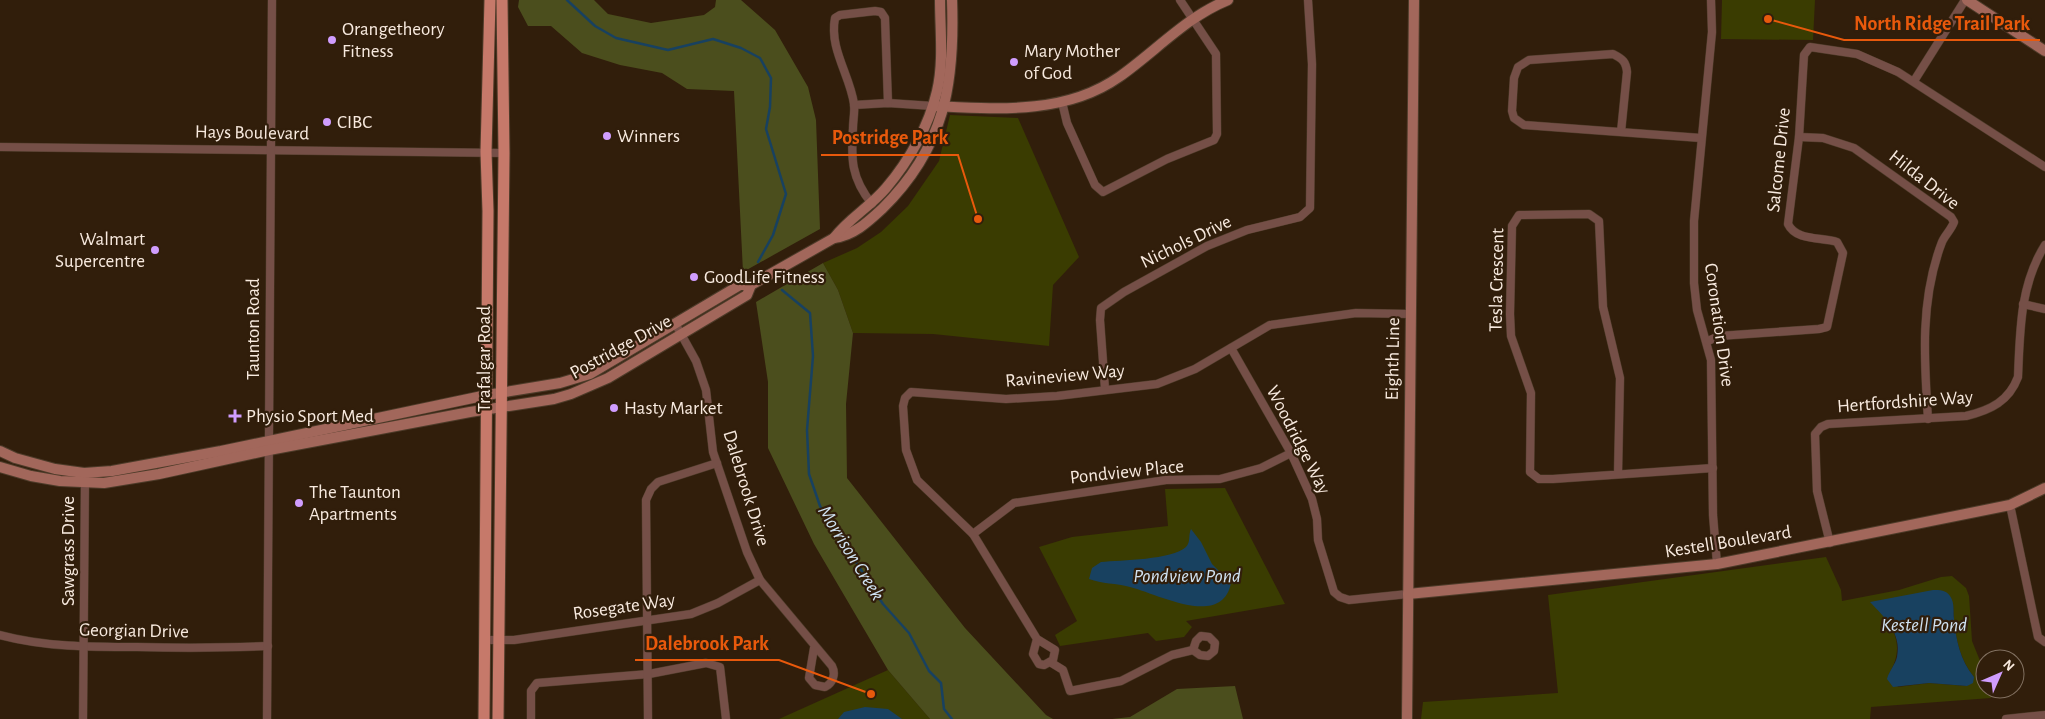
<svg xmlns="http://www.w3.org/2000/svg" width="2045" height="719" font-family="'Alegreya Sans',sans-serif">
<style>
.green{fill:#3a3c01;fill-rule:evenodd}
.forest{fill:#4b4e1d}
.water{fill:#184160}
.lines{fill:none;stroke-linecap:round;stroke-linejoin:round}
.stream{stroke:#184160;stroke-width:2.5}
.street-casing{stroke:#4d3b29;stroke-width:9}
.secondary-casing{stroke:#4d3b29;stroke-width:12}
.primary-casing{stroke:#4d3b29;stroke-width:13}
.street{stroke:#754f47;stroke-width:8}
.secondary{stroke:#a2675b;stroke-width:10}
.primary{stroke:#c6796a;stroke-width:11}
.poi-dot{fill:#d09dfe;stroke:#311e0b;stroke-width:2}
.labels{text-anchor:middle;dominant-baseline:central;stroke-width:4.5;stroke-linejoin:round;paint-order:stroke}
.poi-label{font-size:19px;fill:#f8eadf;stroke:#311e0b;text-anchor:start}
.street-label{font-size:19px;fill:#f8eadf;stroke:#311e0b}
.water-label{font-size:20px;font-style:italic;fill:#d0e2f2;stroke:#311e0b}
.leader{fill:none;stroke:#e8590c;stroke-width:2}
.callout-dot{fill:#e8590c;stroke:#311e0b;stroke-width:2}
.callout-label{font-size:20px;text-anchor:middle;font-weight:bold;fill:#e8590c;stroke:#311e0b;stroke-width:4.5;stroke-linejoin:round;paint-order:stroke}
</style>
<rect width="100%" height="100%" fill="#311e0b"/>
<g class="green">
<path d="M1722,0H1815L1813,40L1721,39Z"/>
<path d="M950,115L1018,118L1079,257L1053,285L1049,346L933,334L853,333L838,290L823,263L857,248L881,232L908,206L939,161Z"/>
<path d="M1225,488L1285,604L1186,621L1192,627L1184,637L1156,641L1148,633L1060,646L1055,635L1077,621L1039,547L1072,537L1168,526L1165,489Z"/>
<path d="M1826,557L1841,590L1842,601L1899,590L1941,577L1952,576L1966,588L1969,596L1972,641L1985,673V689H1990L1991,698L1871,707L1870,719H1421L1423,702L1558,693L1548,595ZM1953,603C1954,629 1957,656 1974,677L1967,686L1929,683L1898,687L1889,674C1900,655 1900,639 1887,620Z"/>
<path d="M888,670L930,719H779Z"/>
</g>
<g class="forest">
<path d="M519,0H594L608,14L651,23L704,15L715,7L716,0H741L775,30L808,87L816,120L820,229L743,272L734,91L687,89L662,73L620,65L582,53L551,26H528L518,7Z"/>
<path d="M823,263L838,290L853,333L846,404L847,478L965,628L1046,715L1053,719H930L888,670L814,544L768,448V382L756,302Z"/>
<path d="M1235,686L1243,719H1112L1130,717L1177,689Z"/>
</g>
<g class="water">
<path d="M1191,529L1201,542L1212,564L1231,583C1222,629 1158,594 1130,587C1116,583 1102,584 1089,579L1092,568L1101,562C1121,560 1172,560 1186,547C1191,542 1188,535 1191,529Z"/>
<path d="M1933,590C1940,590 1946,590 1950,596C1955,603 1953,611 1954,619C1956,640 1960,660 1974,677L1973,683L1967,686L1929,683L1893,687L1887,679C1889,671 1895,665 1897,657C1902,633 1884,617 1870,602Z"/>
<path d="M865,707L888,709L902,719H838L844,712Z"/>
</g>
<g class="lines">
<g class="stream">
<path d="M567,0L595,26L616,38L668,50L713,39L741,48L760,58L771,78L770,107L766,129L786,194L773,235L758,262"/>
<path d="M782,290L810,313L813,356L807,430L809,474L820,506L883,604L909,633L929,671L941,683L944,709L952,719"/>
</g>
<g class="street-casing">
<g id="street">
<path d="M1711,0L1712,32L1694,221V283L1697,310L1711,360L1713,515L1717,564"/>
<path d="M1914,81L1965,0"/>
<path d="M1062,102L1067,123L1095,185L1103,192L1167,159L1214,140L1217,134L1216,54L1180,0"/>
<path d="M854,105L888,103L933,106"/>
<path d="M1621,132L1627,72C1626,62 1623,59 1613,54L1529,60L1518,67L1514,78L1512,111L1514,118L1524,125L1701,138"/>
<path d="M1799,137L1823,138L1854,148L1951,217L1954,222C1951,230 1945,235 1942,242C1920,299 1924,359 1928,419"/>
<path d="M0,147L504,153"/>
<path d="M872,204C851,178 851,159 853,128C853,120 855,112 854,104C850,75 829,49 835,18L840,15L875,11L881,12L885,18L888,103"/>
<path d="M2023,304L2045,309"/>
<path d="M676,325L696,361L706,390L713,452L747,552L760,580L832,666C836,674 833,683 825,687L815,685L809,678L814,648"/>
<path d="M1708,341L1719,336L1819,329L1827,327L1843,253L1837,242C1821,237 1796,241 1788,224L1799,137L1804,55L1810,47L1857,54L1898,72L2045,167"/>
<path d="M1231,348L1291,453L1312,499L1317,519L1318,540L1334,592L1340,597L1349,600L1408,594"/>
<path d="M1105,389L1100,320L1101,308L1124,292L1207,246L1247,230L1300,217L1310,208L1312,64L1308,0"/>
<path d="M1618,474L1620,378L1603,307L1599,221L1589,214L1519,215L1512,226L1510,314L1511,336L1531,393L1530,472L1539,479H1553L1713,468"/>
<path d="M2010,505L2038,637L2045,642"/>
<path d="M973,534L1014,503L1166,480L1220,479L1261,468L1291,453"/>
<path d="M1830,543L1817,491L1815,434L1821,427L1828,424L1966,416C1991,410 2009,401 2018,377C2020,330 2020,285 2045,245"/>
<path d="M0,635C45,647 91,647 137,647C181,648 224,648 268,646"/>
<path d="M1201,636L1209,637L1215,643L1214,651L1208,656L1200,655L1193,650L1196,641Z"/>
<path d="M1037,639L1033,654L1039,664L1044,665L1053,660L1055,650L1037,639L973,534L917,480L906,450L903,406L905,398L911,392L1006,399L1057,396L1157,384L1195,369L1270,325L1356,313L1411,314"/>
<path d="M485,640H514L691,614L718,603L760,580"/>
<path d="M1050,662L1063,670L1070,691L1121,681L1172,655L1193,650"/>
<path d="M83,719L85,477"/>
<path d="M267,719L272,0"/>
<path d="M531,719V691L537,683L649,674L706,663L720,667L726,719"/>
<path d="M648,719L646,500L651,489L658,482L717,463"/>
<path d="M2006,719L2045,715"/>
</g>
</g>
<g class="secondary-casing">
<g id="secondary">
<path d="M1967,0L2045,51"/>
<path d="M933,106C996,109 1065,115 1119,77C1156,51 1186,17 1228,0"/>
<path d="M834,238C853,236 868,222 882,209C945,147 955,84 952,0"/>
<path d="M0,451L15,458L55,469L84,473L112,471L221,451L487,395L560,383L590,374L740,285H751L834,238C848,219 870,207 886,188C909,161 929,126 937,91C944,62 940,29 940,0"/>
<path d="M0,467L31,476L60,481L104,483L159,474L269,450L470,412L554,399L571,394L608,378L747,295L751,285"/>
<path d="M1408,594L1717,564L2010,505L2045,488"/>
<path d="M1407,719L1414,0"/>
</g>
</g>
<g class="primary-casing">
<g id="primary">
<path d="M484,719L488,211L486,152L490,0"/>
<path d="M498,719L504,153L502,0"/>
</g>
</g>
<use href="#street" class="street"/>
<use href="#secondary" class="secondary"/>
<use href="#primary" class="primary"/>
</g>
<g class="poi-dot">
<circle cx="332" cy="40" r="5"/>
<circle cx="1014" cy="62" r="5"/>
<circle cx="327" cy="122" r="5"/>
<circle cx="607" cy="136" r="5"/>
<circle cx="155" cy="250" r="5"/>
<circle cx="694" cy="277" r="5"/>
<circle cx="614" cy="408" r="5"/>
<path d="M232.5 408.5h5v5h5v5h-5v5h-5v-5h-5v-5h5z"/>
<circle cx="299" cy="503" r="5"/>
</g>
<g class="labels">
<g class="poi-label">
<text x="342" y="29">Orangetheory<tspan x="342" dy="22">Fitness</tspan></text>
<text x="1024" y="51">Mary Mother<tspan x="1024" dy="22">of God</tspan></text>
<text x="337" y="122">CIBC</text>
<text x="617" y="136">Winners</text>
<text x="145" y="239" text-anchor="end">Walmart<tspan x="145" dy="22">Supercentre</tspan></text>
<text x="704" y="277">GoodLife Fitness</text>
<text x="624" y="408">Hasty Market</text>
<text x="246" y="416">Physio Sport Med</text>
<text x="309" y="492">The Taunton<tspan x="309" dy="22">Apartments</tspan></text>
</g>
<g class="street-label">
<text transform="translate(252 133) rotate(1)">Hays Boulevard</text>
<text transform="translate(1779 160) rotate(-84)">Salcome Drive</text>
<text transform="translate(1924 180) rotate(38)">Hilda Drive</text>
<text transform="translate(1186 242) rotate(-26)">Nichols Drive</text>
<text transform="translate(1497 280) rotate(-89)">Tesla Crescent</text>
<text transform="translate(1719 325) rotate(82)">Coronation Drive</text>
<text transform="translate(253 329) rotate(-90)">Taunton Road</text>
<text transform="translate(621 347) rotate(-29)">Postridge Drive</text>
<text transform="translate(484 359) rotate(-90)">Trafalgar Road</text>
<text transform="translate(1393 359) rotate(-89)">Eighth Line</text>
<text transform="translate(1065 376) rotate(-5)">Ravineview Way</text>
<text transform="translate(1905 402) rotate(-4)">Hertfordshire Way</text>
<text transform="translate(1298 440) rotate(63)">Woodridge Way</text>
<text transform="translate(1127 472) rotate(-6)">Pondview Place</text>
<text transform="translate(746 488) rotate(73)">Dalebrook Drive</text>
<text transform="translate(1728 542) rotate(-9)">Kestell Boulevard</text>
<text transform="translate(68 551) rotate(-90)">Sawgrass Drive</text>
<text transform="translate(624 607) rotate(-8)">Rosegate Way</text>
<text transform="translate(134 631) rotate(1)">Georgian Drive</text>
</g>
<g class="water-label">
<text transform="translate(851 553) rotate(58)">Morrison Creek</text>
<text x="1187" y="576">Pondview Pond</text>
<text x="1924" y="625">Kestell Pond</text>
</g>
</g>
<path class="leader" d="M1768 19L1844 40H2040M978 219L958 155H821M871 694L779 660H635"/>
<g class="callout-dot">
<circle cx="1768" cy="19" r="5"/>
<circle cx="978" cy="219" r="5"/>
<circle cx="871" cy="694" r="5"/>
</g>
<g class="callout-label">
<text x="1942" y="30">North Ridge Trail Park</text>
<text x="890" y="144">Postridge Park</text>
<text x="707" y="650">Dalebrook Park</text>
</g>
<g transform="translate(2000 674) rotate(45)"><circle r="24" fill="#311e0b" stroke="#817060"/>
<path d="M0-4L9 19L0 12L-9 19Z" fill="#d09dfe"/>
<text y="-8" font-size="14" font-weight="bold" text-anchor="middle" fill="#f8eadf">N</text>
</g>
</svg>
